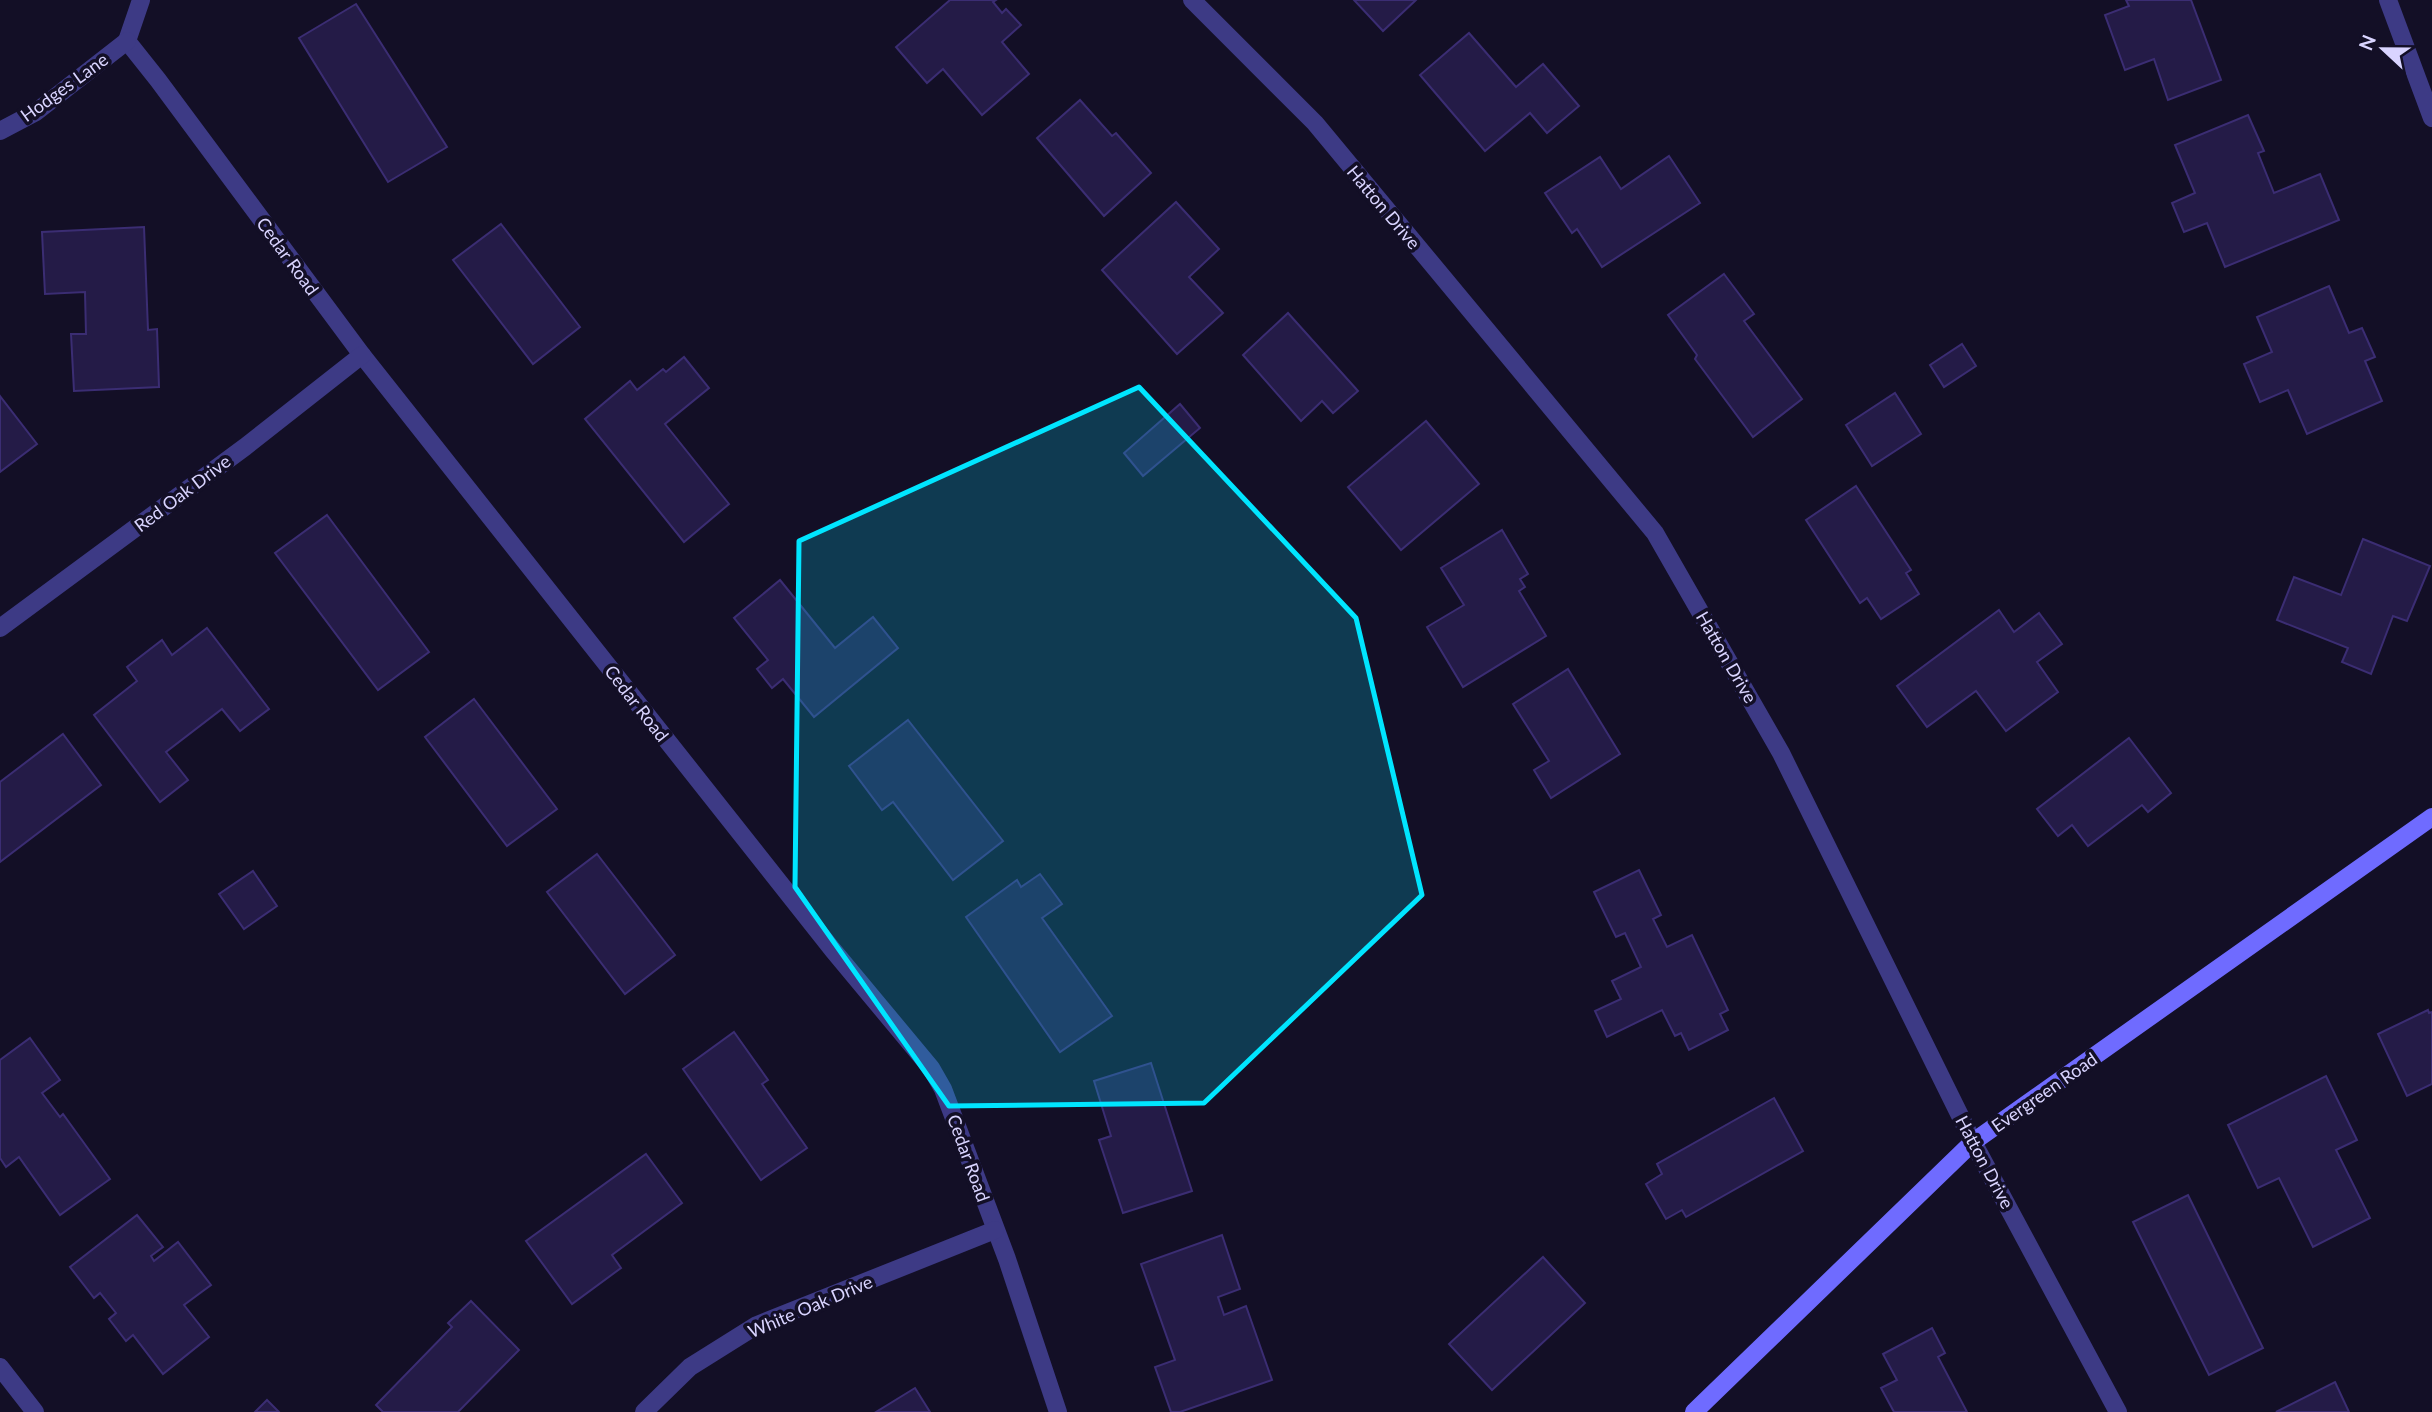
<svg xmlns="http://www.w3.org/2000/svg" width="2432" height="1412" font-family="Lato,sans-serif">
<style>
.building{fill:#241b47;stroke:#3b2d73;stroke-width:2}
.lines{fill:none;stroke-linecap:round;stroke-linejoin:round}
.street{stroke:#3d3a85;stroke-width:18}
.secondary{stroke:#6f6bff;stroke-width:18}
.marked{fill:#00e5ff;fill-opacity:0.2;stroke:#00e5ff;stroke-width:5;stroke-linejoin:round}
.labels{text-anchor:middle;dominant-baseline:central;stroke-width:7;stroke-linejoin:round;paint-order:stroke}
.street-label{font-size:18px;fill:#d9d4ff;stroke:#130f26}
</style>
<rect width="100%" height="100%" fill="#130f26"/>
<g class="building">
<path d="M950,0H996L993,2L1002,13L1006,9L1021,25L1002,42L1029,74L982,115L943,69L927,83L896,47Z"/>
<path d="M1354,0H1416L1383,31Z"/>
<path d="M2126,0H2191L2221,80L2168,100L2154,59L2125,70L2105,15L2129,6Z"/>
<path d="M356,4L447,147L388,182L299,38Z"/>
<path d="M1469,33L1516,87L1543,64L1579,106L1547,133L1530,113L1485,151L1420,75Z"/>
<path d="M1080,100L1112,136L1116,133L1151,173L1104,216L1037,138Z"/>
<path d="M2248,115L2264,151L2258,153L2274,193L2320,174L2339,220L2225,267L2207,223L2184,232L2172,203L2195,193L2175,145Z"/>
<path d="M1669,156L1700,203L1602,267L1577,229L1572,233L1545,193L1600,157L1621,189Z"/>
<path d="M1176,202L1219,249L1189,277L1223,313L1177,354L1102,270Z"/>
<path d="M501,224L580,327L533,364L453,260Z"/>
<path d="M144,227L148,330L157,329L159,387L74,391L71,334H86L85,292L45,294L42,232Z"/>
<path d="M1724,274L1754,314L1744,321L1802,399L1753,437L1695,359L1697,355L1668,315Z"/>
<path d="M2329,286L2349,333L2362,328L2375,357L2365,361L2382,401L2307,434L2288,390L2260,402L2244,364L2272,352L2257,317Z"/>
<path d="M1288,313L1358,391L1333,413L1322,401L1301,421L1243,355Z"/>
<path d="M1962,344L1976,366L1944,387L1930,365Z"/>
<path d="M684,357L709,388L665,424L729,504L684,542L585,419L630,381L637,390L663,369L666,372Z"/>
<path d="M1895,393L1921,434L1872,466L1846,425Z"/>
<path d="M0,396L37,444L0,472Z"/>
<path d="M1180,404L1200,428L1143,476L1124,453Z"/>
<path d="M1426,421L1479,484L1401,550L1348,487Z"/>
<path d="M1856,486L1911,570L1906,573L1919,594L1881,619L1867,598L1860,603L1806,520Z"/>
<path d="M327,515L429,652L378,690L275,553Z"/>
<path d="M1502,530L1528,574L1520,579L1525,587L1519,591L1546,636L1463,687L1427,627L1464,605L1441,568Z"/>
<path d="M2363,539L2430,566L2407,621L2393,616L2371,674L2342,662L2348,648L2277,620L2294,577L2341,595Z"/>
<path d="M780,580L835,648L873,617L898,648L814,717L783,679L772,688L757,669L768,660L734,618Z"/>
<path d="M1999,610L2014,632L2039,613L2062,644L2037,662L2058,692L2006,731L1976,691L1927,727L1897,686Z"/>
<path d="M207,628L269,709L240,731L222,709L166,752L188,780L160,802L94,715L137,681L127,667L162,640L172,655Z"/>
<path d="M1568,669L1620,754L1551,798L1534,770L1549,761L1513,704Z"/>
<path d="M474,699L557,809L507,846L425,737Z"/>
<path d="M908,720L1003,841L953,880L893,802L882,810L849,766Z"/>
<path d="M63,734L101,785L0,862V782Z"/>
<path d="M2129,738L2171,793L2148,812L2142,805L2088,846L2072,825L2058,836L2037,809Z"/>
<path d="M597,854L675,955L625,994L547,892Z"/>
<path d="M1639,870L1661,915L1653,919L1667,947L1692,935L1728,1010L1720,1014L1728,1030L1689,1050L1681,1033L1675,1036L1662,1010L1607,1037L1595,1011L1621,999L1612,981L1641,967L1625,933L1616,937L1594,892Z"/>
<path d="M253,871L277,906L244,929L219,894Z"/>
<path d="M1040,874L1062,904L1042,918L1112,1016L1060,1052L966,917L1017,880L1021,887Z"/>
<path d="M2428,1010L2429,1013L2432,1012V1084L2407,1096L2378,1034Z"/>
<path d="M734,1032L768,1080L762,1084L807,1148L761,1180L683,1069Z"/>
<path d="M30,1038L60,1080L42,1093L60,1117L63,1114L110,1179L60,1215L19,1157L6,1167L0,1158V1060Z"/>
<path d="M1151,1063L1192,1191L1123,1213L1099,1140L1111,1136L1094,1081Z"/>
<path d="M2326,1076L2357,1140L2336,1150L2370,1218L2313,1247L2279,1178L2258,1188L2228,1125Z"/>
<path d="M1774,1098L1803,1151L1686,1217L1682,1210L1666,1219L1646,1184L1662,1174L1657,1164Z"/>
<path d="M646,1154L682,1203L612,1255L621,1268L572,1304L526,1241Z"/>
<path d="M2188,1195L2263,1348L2209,1375L2133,1222Z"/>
<path d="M137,1215L163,1247L151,1256L154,1261L178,1242L211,1285L184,1305L209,1337L163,1374L133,1335L126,1341L109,1319L116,1313L100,1293L94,1298L70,1267Z"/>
<path d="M1222,1235L1240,1289L1218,1297L1224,1315L1246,1306L1272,1380L1180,1412H1171L1155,1367L1175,1360L1141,1264Z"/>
<path d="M1543,1257L1585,1303L1492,1390L1449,1344Z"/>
<path d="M471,1301L519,1350L458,1412H383L376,1405L452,1327L448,1323Z"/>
<path d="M1932,1328L1945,1353L1938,1357L1967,1412H1894L1881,1388L1897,1380L1883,1354Z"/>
<path d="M2335,1382L2349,1412H2276Z"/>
<path d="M915,1388L930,1412H876Z"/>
<path d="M267,1400L279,1412H255Z"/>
</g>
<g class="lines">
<g class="street">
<path d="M1192,0L1315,123L1655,533L1781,753L1973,1142L2118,1412"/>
<path d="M2388,0L2432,118"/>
<path d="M127,41L158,80L362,355L832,949L931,1068L943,1089L1007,1259L1058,1412"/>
<path d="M127,41L141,0"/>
<path d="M0,131L36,112L127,41"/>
<path d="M0,628L245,447L362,355"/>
<path d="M0,1367L35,1412"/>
<path d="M644,1412L690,1367L757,1325L995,1230"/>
</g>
<path class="secondary" d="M1694,1412L1973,1142L2432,817"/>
</g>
<path class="marked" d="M1139,387L1356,618L1422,895L1204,1103L949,1106L795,887L799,541Z"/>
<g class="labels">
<g class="street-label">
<text transform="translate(64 87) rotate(-36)">Hodges Lane</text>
<text transform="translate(1384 207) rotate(50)">Hatton Drive</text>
<text transform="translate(288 256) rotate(54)">Cedar Road</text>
<text transform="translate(182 493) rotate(-37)">Red Oak Drive</text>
<text transform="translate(1727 657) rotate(60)">Hatton Drive</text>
<text transform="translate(637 703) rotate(52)">Cedar Road</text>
<text transform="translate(2044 1092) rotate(-35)">Evergreen Road</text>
<text transform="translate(969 1158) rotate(70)">Cedar Road</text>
<text transform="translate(1985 1162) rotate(62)">Hatton Drive</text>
<text transform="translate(810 1306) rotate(-23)">White Oak Drive</text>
</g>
</g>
<g transform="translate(2383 49) rotate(292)" stroke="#130f26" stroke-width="5" paint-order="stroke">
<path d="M0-5L12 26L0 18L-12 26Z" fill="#d9d4ff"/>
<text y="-10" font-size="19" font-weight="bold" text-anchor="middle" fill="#d9d4ff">N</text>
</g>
</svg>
